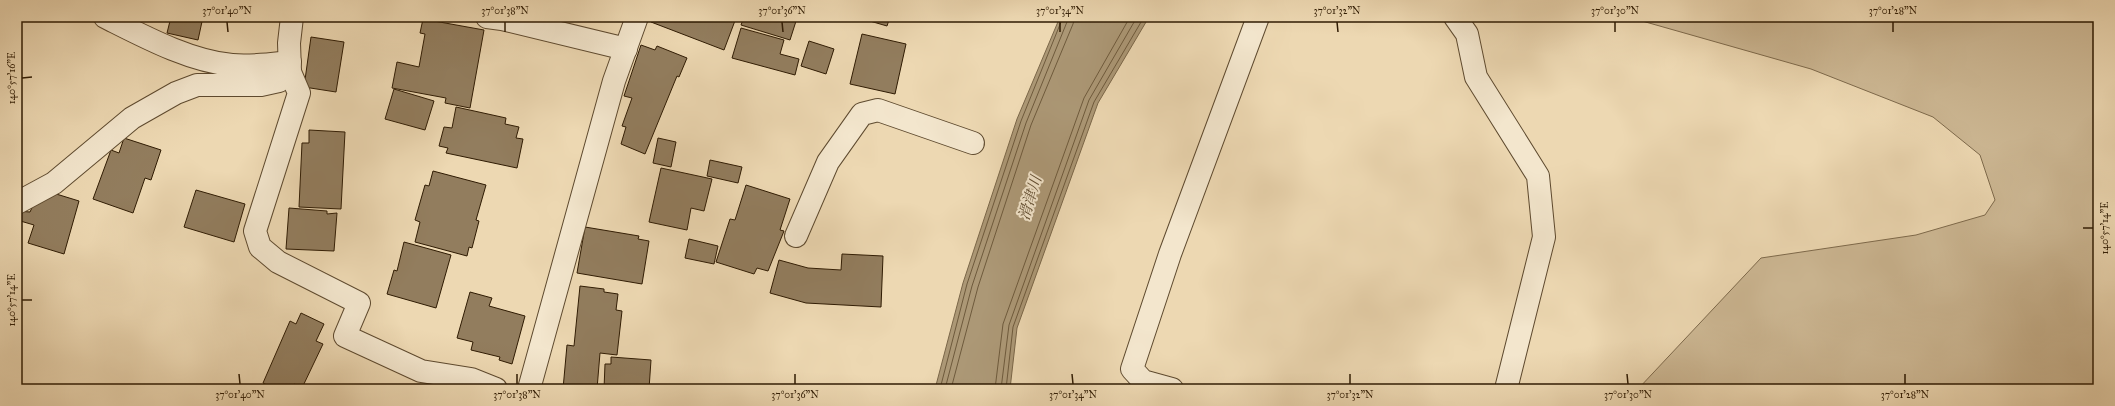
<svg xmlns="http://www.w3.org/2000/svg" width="2115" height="406" font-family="'IM FELL Great Primer','Noto Serif JP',serif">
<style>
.green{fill:#cdb894;stroke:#7e6a4c}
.water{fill:#ac9876;stroke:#7a6648}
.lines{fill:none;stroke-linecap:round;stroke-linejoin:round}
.shore{stroke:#6e5a3c;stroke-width:1}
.building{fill:#927d5e;stroke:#2f1b03}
.street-casing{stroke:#5e4a2f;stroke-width:24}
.street{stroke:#f3e6cd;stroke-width:22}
.ticks{fill:none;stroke:#2f1b03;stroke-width:1.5}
.labels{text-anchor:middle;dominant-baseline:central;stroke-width:4;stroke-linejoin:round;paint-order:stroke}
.water-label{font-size:15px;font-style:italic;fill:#614d31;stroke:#f3e6cd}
.neatline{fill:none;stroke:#2f1b03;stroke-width:1.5}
.ticks-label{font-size:10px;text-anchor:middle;fill:#2f1b03}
</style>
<rect width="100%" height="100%" fill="#edd8b2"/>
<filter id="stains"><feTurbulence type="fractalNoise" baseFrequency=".005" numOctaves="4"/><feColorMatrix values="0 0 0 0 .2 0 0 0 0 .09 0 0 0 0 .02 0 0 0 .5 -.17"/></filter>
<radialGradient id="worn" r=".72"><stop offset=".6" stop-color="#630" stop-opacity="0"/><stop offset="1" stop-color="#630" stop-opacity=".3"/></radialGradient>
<path class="green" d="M1628,17H2098V389H1638L1761,258L1916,235L1985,215L1995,200L1980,155L1933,117L1811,69Z"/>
<path class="water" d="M1060,17H1149L1098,103L1017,328L1010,389H935L963,283L1017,119Z"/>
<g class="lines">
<g class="shore">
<path d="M940,389L967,284L1021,121L1063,17"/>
<path d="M945,389L972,286L1026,123L1069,17"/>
<path d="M951,389L978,287L1031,125L1073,24L1075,17"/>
<path d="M995,389L1003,324L1084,98L1130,17"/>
<path d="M1001,389L1009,325L1089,100L1137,17"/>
<path d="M1006,389L1013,327L1094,102L1144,17"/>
</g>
</g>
<g class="building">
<path d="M171,17H203L198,40L167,33Z"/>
<path d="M653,17H733L736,18L724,50L651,22Z"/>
<path d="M744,17H793L797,18L790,40L741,25Z"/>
<path d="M856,17H890L887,26Z"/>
<path d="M423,19L484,30L470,108L445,103L446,98L392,88L397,62L419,67L425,34L420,33Z"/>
<path d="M741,28L784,40L780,54L799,59L795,75L732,58Z"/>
<path d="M862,34L906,44L895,94L850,84Z"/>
<path d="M311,37L344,42L336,92L304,87Z"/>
<path d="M809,41L834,49L826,74L801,66Z"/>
<path d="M641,45L655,50L657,46L687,58L679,77L677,76L645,154L621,144L626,127L622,126L632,98L624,96Z"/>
<path d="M394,89L434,101L425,130L385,119Z"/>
<path d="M456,107L506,118L505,124L519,127L516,138L523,139L517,168L446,153L448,148L439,146L444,127L452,128Z"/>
<path d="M309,130L345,132L341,209L299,207L302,143H309Z"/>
<path d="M124,138L161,150L151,180L145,178L133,213L93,199L111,150L119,153Z"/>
<path d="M658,138L676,142L671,167L653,163Z"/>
<path d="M710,160L742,167L738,183L707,176Z"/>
<path d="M661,168L712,179L704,211L691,208L687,230L649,222Z"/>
<path d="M433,171L486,185L476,220L479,221L472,248L469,247L467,256L415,242L420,222L415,220L425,185L429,186Z"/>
<path d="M746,185L790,199L780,230L784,231L768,271L757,268L754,274L716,262L730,219L735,220Z"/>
<path d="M196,190L245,204L234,242L184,227Z"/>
<path d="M53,193L79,201L64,254L28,243L34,225L17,220V211L30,212L35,201Z"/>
<path d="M289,208L327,211V214L337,213L334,251L286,249Z"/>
<path d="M585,227L639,236L638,239L649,241L642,284L577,273Z"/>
<path d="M689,239L718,246L714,264L685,258Z"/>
<path d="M404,242L451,255L436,308L387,294L394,270L397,271Z"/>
<path d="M842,254L883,256L881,307L806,303L770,293L779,260L808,268L841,270Z"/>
<path d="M580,286L604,289V292L618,294L616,310L622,311L617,355L600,353L597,389H563L567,345L574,346Z"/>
<path d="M470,292L492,298L489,306L525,316L512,364L499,360L500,357L471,350L473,342L457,338Z"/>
<path d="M301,313L324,324L316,341L323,344L302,388L294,384L291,389H275L263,383L290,321L296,324Z"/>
<path d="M611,357L651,360L649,389H604L605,364H611Z"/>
</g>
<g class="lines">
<g class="street-casing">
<g id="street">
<path d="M105,17C143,36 189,61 232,65C251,67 271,64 290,62"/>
<path d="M292,17L289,43L290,72L299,93L255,231L260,247L278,262L359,303L345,336L421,371L471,379L496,389"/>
<path d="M487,17L502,19L626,49"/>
<path d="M1455,17L1467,34L1476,77L1538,176L1544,237L1506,389"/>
<path d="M17,203L54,183L132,118L176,93L197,85H261L279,81L290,72"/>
<path d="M796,236L828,162L862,114L878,110L973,143"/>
<path d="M529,389L614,81L637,17"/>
<path d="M1172,389L1143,381L1132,369L1170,254L1258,17"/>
</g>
</g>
<use href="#street" class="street"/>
</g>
<path class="ticks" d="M227,22L228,32M505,22V32M782,22L783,32M1060,22V32M1337,22L1338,32M1615,22V32M1893,22V32M22,78L32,77M2083,228H2093M22,300H32M239,374L240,384M517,374V384M795,374V384M1072,374L1073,384M1350,374V384M1627,374L1628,384M1905,374V384"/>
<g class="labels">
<g class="water-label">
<text transform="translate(1030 198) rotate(-73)">滑津川</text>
</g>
</g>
<rect width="2115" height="406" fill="none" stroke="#edd8b2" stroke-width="44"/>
<rect x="22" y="22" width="2071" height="362" class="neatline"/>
<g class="ticks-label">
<text x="227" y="14">37°01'40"N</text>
<text x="505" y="14">37°01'38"N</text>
<text x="782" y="14">37°01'36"N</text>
<text x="1060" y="14">37°01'34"N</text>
<text x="1337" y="14">37°01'32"N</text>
<text x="1615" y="14">37°01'30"N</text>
<text x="1893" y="14">37°01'28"N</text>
<text transform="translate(11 78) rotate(-90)" y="4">140°57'16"E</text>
<text transform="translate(2104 228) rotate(-90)" y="4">140°57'14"E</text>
<text transform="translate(11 300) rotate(-90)" y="4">140°57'14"E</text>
<text x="240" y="398">37°01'40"N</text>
<text x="517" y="398">37°01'38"N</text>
<text x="795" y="398">37°01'36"N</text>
<text x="1073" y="398">37°01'34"N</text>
<text x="1350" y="398">37°01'32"N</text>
<text x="1628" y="398">37°01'30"N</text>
<text x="1905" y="398">37°01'28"N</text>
</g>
<rect width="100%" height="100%" filter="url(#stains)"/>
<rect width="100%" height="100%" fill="url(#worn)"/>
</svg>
